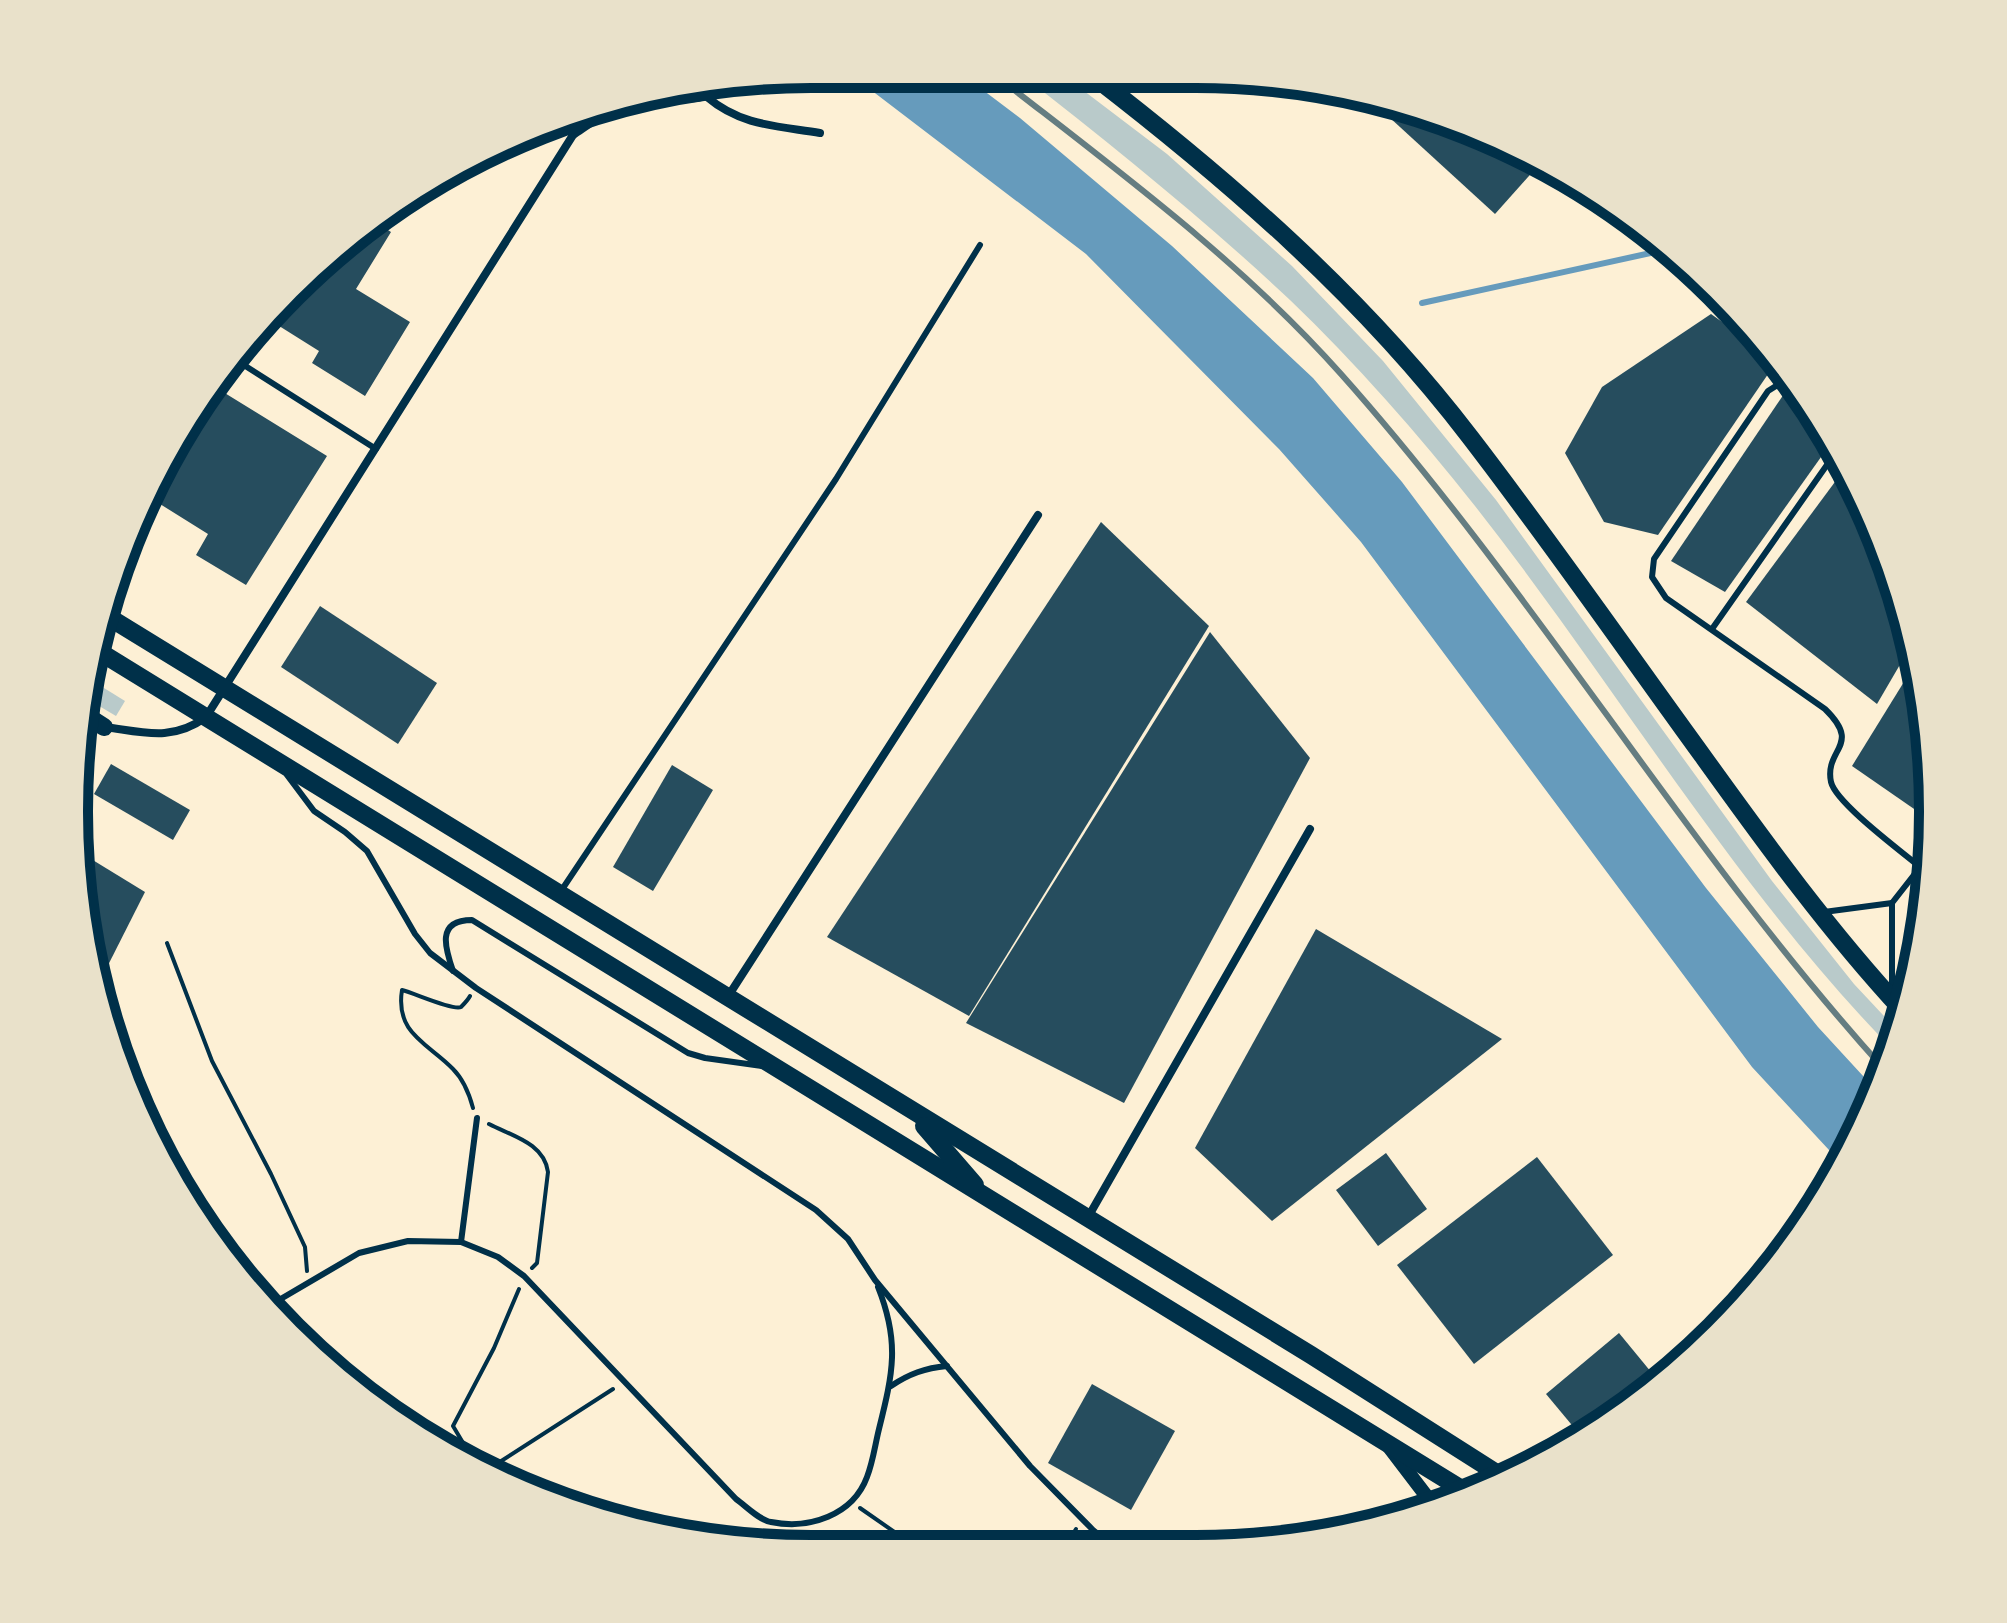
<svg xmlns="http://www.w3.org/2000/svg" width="2007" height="1623" font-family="'PT Sans Narrow',sans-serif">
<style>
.green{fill:#b9caca}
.water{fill:#669bbc}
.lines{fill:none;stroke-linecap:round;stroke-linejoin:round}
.stream{stroke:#669bbc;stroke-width:6}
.building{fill:#264d5e}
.path{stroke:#003049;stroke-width:4}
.service{stroke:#003049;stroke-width:6}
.minor{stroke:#003049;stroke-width:8}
.tertiary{stroke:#003049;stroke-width:14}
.trunk{stroke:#003049;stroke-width:18}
.rail{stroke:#657d81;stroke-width:6}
.rim{fill:none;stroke:#003049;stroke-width:10}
</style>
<rect width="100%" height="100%" fill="#fdf0d5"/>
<g class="green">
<path d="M1022,75H1063L1167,154L1292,266L1383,361L1496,500L1772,881L1854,984L1898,1031L1893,1050C1733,886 1616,685 1475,506C1418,434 1356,363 1290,300C1205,220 1114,147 1022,75Z"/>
<path d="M91,680L125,701L116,716L89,700Z"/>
</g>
<path class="water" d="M850,74L963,75L1020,118L1172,246L1313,378L1402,482L1706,888L1818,1027L1875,1089L1842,1164L1752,1067L1361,542L1279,449L1086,254Z"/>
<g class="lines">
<path class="stream" d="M1422,303L1669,249"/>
</g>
<g class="building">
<path d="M1377,106L1477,130L1537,167L1495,214Z"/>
<path d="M377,223L391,232L356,289L410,322L365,396L312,363L319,351L268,319L290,290Z"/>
<path d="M1711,314L1777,361L1658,535L1604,522L1565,453L1602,387Z"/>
<path d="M215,387L327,456L246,585L196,555L208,534L160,504L148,524L141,520L173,442Z"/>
<path d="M1788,388L1801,396L1831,443L1725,592L1671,561Z"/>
<path d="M1846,467L1857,485L1908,620L1912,644L1877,704L1746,602Z"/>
<path d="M1101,522L1209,626L969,1016L827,937Z"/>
<path d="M320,606L437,683L398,744L281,667Z"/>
<path d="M1210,632L1310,758L1124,1103L966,1023Z"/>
<path d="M1915,664L1931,763L1930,820L1852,766Z"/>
<path d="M111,764L190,810L173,840L94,794Z"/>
<path d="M672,765L713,790L653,891L613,867Z"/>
<path d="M78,851L145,892L98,985L88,956Z"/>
<path d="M1316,929L1502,1039L1272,1221L1195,1148Z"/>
<path d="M1386,1153L1427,1209L1378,1246L1336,1190Z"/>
<path d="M1537,1157L1613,1255L1474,1364L1397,1265Z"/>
<path d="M1619,1333L1656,1378L1603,1423L1581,1436L1546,1394Z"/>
<path d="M1092,1384L1175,1431L1131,1510L1048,1463Z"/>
</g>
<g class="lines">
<g class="path">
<path d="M167,943L212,1061L271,1174L305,1247L307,1271"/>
<path d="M470,996C469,998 463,1005 461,1007C454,1011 414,993 402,990C395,1034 428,1043 453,1069C464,1080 469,1093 473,1108"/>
<path d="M489,1124C512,1136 544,1143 548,1172L537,1263L532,1268"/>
<path d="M478,1468L453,1426L494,1348L519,1289"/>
<path d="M484,1472L613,1389"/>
<path d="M860,1508L916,1547"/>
<path d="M1065,1547L1076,1529"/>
</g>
<g class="service">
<path d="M236,360L376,449"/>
<path d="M1796,387L1779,384L1768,391L1654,559L1652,577L1666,598L1825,709C1863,746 1824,748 1831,782C1836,803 1901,851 1920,867L1928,880"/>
<path d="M1712,629L1836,452"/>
<path d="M287,775L314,811L345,832L367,851L415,934L430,953L476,988L816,1210L848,1239L875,1280L1030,1466L1093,1530L1114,1547"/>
<path d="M561,891L836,479L980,245"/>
<path d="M1824,912L1892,903"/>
<path d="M453,971C445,948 436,920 472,920L688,1053L705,1058L762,1066"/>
<path d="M1892,992V903L1928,857"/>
<path d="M461,1242L477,1118"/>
<path d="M267,1307L359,1253L408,1241L461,1242L498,1257L524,1276L736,1499C746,1506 759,1520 771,1522C809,1530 853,1515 867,1477C873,1462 875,1445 879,1429C893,1373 900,1342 878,1287"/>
<path d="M891,1386C909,1374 925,1368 947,1366"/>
</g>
<g class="minor">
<path d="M707,97C741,126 778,126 820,133"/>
<path d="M589,112L573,135C594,121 615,105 639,99C668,92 698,109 722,86"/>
<path d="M105,727C143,732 172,742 206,717L573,135"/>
<path d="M727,998L1038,515"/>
<path d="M1087,1219L1310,829"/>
</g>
<path class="tertiary" d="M1389,1447L1434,1506"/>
<g class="trunk">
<path d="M1092,75C1231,182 1363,297 1470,437C1550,541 1625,649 1702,755C1766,844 1829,931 1903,1011"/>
<path d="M102,613L1311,1355L1506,1479"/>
<path d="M95,649L1468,1493"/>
<path d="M87,716L104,727"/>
<path d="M924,1126L975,1185"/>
</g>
<path class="rail" d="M995,75C1114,168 1240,260 1341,374C1537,594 1687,851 1884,1069"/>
</g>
<path d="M0 0H2007V1623H0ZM811 88H1196A723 723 0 0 1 1919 811V812A723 723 0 0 1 1196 1535H811A723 723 0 0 1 88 812V811A723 723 0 0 1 811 88Z" fill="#e9e1ca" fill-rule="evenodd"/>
<path class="rim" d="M811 88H1196A723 723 0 0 1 1919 811V812A723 723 0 0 1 1196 1535H811A723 723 0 0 1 88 812V811A723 723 0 0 1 811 88Z"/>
</svg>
